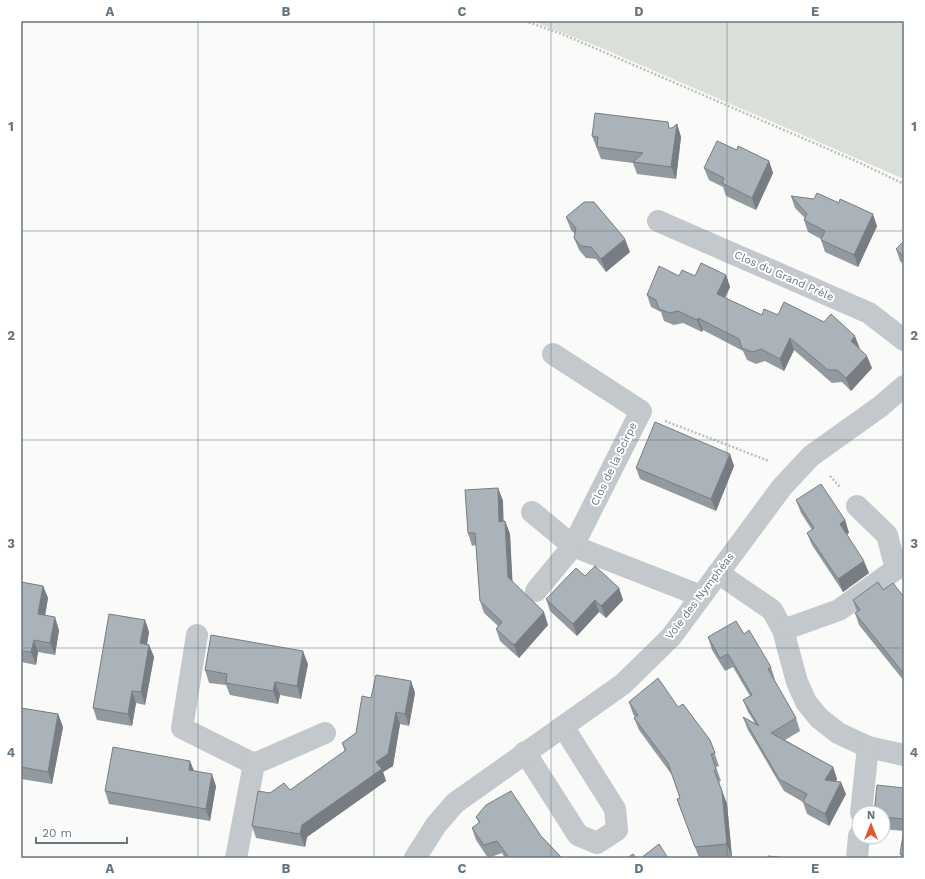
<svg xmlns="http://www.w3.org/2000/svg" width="925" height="879" font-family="'Work Sans',sans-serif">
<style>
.green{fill:#dadfd7}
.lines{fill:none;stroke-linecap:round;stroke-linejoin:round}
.path{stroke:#bbbfc2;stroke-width:2.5;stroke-dasharray:2 2;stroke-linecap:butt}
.minor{stroke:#c3c8cc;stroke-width:22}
.wall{fill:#929a9f}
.shaded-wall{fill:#777d82}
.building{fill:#aab3b9;stroke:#777d82}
.grid{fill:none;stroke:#657683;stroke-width:1;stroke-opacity:0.55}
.labels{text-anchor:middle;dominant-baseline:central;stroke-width:4;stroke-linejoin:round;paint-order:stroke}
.street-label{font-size:11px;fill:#657683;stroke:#fff}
.neatline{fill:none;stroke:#657683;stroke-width:1.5}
.grid-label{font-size:13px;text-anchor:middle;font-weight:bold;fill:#657683}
</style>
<rect width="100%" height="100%" fill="#fafaf8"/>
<path class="green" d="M532,21H904V179L599,47Z"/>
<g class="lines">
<g class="path">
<path d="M525,21L562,34L858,162L904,184"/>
<path d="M665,421L769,461"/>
<path d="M830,476L840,487"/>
</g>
<g class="minor">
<path d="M658,221L869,313L904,340"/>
<path d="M553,354L641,411L573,546L701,596"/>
<path d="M532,512L573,546L536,591"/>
<path d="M718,573L772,610L783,630L797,682L806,702L819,718L838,733L868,747L904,755"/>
<path d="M783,630L839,610L896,569L887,535L857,506"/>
<path d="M197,635L182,728L254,764"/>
<path d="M525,752L578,835L597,843L617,830L615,809L564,728"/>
<path d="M861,813L868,747"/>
<path d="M236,858L254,764L325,733"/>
<path d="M415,858L436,825L455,803L623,684L671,637L782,487L811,456L881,406L904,386"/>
<path d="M857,858L859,836"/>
</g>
</g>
<g class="wall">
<path d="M677,124L681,137L676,179L637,174L633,163L601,159L592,136L671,128H672Z"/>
<path d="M737,150L769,161L773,173L756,210L726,196L723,187L709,180L704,168Z"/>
<path d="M791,196L877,226L858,267L825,252L821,240V239L808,232L804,220L805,218L795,208Z"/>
<path d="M566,217L630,252L606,272L596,259L586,258L579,250L574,238L575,234L571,230Z"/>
<path d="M904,241V265L900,261L896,249Z"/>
<path d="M726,275L730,287L725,298L762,315H778L860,349L872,368L851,391L842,382L832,383L794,350L784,371L765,361L756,364L747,360L743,351L703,330L702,332L683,323L674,325L664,321L661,312L651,307L647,295L679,276H695Z"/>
<path d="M730,454L734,466L716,511L640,479L636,468Z"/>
<path d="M498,488L503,501V521H505L510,534L512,581L548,625L519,658L500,641L496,629L498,626L484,613L480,601L476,545L472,546L468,533Z"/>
<path d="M796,500L845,520L849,533L847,534L869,573L843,592L812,545L807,533L812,530L801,513Z"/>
<path d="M585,576L619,588L623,600L606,618L599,612L577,636L550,611L546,599Z"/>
<path d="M21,582L43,586L48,598L45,616L59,630L55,655L38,652L36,665L21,662Z"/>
<path d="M883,590L904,597V681L859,625L855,613L857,612L853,600Z"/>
<path d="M145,620L149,632L147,644L149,645L154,657L145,705L136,703L132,726L97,720L93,708Z"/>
<path d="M744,634L771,667L775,680H774L796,718L800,731L785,740L833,767L837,779L836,781L846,794L829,826L807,814L803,802L784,791L748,730L743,717L755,723L748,712L743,700L750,696L733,667L725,671L712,650L708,637Z"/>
<path d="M308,664L301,699L280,695L278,704L230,695L226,685L209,683L205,670Z"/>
<path d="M411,681L415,693L409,726L400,724L393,766L383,772L386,781L307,837L305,847L256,838L252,826L270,793L290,790L345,752L342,743L356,733Z"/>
<path d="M629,702L678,707L710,740L719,766L716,767L721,781L719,782L727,804L732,857L719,858H699L677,799L680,798L672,775L639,730L634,718L635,717L633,714Z"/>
<path d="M21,708L58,714L63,727L52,784L21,779Z"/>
<path d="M194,771L216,786L210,821L109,804L105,791Z"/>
<path d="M904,788V858H902L900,854L904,831L883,829V813Z"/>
<path d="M476,817L541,836L562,858H505L502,853L488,858L476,840L472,828L479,823Z"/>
</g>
<g class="shaded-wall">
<path d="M677,124L681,137L676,179L671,167Z"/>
<path d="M769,161L773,173L756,210L752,198Z"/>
<path d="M873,214L877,226L858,267L854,255Z"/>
<path d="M625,239L630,252L606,272L601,259Z"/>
<path d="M726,275L730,287L721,306L717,294Z"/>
<path d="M698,318L703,330L702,332L697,320Z"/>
<path d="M855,336L860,349L851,341Z"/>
<path d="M790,338L794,350L784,371L780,359Z"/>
<path d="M867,356L872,368L851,391L846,378Z"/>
<path d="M730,454L734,466L716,511L711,499Z"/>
<path d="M498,488L503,501L504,534L499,522Z"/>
<path d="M845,520L849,533L844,536L840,524Z"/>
<path d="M505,521L510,534L513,590L508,577Z"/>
<path d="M864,561L869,573L843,592L838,579Z"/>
<path d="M43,586L48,598L43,627L38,614Z"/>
<path d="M619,588L623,600L606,618L601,606Z"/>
<path d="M595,600L599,612L577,636L573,624Z"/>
<path d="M544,612L548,625L519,658L514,645Z"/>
<path d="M55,617L59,630L55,655L50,643Z"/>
<path d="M145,620L149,632L145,656L140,643Z"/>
<path d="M34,640L38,652L36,665L31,652Z"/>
<path d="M149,645L154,657L145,705L141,692Z"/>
<path d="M303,651L308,664L301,699L297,686Z"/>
<path d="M411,681L415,693L409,726L405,714Z"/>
<path d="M275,682L280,695L278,704L273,691Z"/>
<path d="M132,691L136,703L132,726L128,714Z"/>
<path d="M396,712L400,724L393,766L383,772L386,781L307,837L305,847L300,834L302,825L376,762Z"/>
<path d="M58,714L63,727L52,784L48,772Z"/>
<path d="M190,761L195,773L189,770Z"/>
<path d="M833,767L837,779L830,793L825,780Z"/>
<path d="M212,774L216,786L210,821L206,809Z"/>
<path d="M841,782L846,794L829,826L825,814Z"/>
<path d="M722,791L727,804L732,857L727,844Z"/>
</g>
<g class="building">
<path d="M595,113L668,122L669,128H672L677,124L671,167L633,162L643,153L597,147L598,137L592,136Z"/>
<path d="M717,141L737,150L738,146L769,161L752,198L722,183L724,178L704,168Z"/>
<path d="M817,193L839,203L840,199L873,214L854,255L821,240L825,231L804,220L807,214L791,196L814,199Z"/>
<path d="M584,202H594L625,239L601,259L591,247L581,246L574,238L576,228L566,217Z"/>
<path d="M904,241V257L896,249Z"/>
<path d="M701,263L726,275L717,294L762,315L764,309L778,315L784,302L824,322L831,314L855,336L851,341L867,356L846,378L837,370H828L790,338L780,359L761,349L752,352L742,348L739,339L698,318L697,320L678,311L670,313L659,309L656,300L647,295L659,266L679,276L682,270L695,276Z"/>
<path d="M655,422L730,454L711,499L636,468Z"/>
<path d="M821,484L845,520L840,524L864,561L838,579L807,533L814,528L796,500Z"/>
<path d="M498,488L499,522L505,521L508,577L544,612L514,645L496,629L502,622L480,601L475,533H468L465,490Z"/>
<path d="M595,566L619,588L601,606L595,600L573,624L546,599L576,568L585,576Z"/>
<path d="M21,582L43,586L38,614L55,617L50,643L34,640L31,652L21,651Z"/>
<path d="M878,582L883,590L893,583L904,597V674L855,613L860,610L853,600Z"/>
<path d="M109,614L145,620L140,643L149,645L141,692L132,691L128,714L93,708Z"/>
<path d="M736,621L744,634L749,630L771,667L768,669L796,718L771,733L833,767L825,780L841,782L825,814L803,802L807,794L779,779L743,717L759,726L743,700L752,695L728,654L720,658L708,637Z"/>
<path d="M211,635L303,651L297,686L275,682L273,691L226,683L227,674L205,670Z"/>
<path d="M376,675L411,681L405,714L396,712L388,754L376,762L382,769L302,825L300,834L252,826L258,791L270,793L284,783L290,790L346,750L342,743L356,733L362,696L371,698Z"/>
<path d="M658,678L678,707L683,704L710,740L715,753L711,754L716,769L714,770L722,791L727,844L695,847L677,799L680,798L668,763L634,718L638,715L629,702Z"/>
<path d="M21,708L58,714L48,772L21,767Z"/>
<path d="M113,747L190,761L189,770L212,774L206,809L105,791Z"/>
<path d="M877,785L904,788V819L883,817V813H874Z"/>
<path d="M511,791L541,836L562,858H509L497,841L484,845L472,828L480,822L476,817L486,805Z"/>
<path d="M904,829V856L900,854Z"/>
<path d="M659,844L668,858H641Z"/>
<path d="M633,854L636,858H627Z"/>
<path d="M768,856L787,858H767Z"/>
</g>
<path class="grid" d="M198,21V858M374,21V858M551,21V858M727,21V858M21,231H904M21,440H904M21,648H904"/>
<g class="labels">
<g class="street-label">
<text transform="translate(784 276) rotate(24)">Clos du Grand Prèle</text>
<text transform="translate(614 464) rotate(-64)">Clos de la Scirpe</text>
<text transform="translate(700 596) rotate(-53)">Voie des Nymphéas</text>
</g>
</g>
<rect width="925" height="879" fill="none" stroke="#ffffff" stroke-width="44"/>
<g transform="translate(871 825)"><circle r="19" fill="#ffffff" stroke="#c1c8cd"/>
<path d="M0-3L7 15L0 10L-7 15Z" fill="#e4572e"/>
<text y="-6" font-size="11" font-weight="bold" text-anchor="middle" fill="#657683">N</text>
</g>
<path d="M36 837v6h91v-6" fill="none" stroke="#657683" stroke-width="2"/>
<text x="42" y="837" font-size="12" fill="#657683" stroke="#ffffff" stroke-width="3" paint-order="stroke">20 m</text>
<rect x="22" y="22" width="881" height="835" class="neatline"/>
<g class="grid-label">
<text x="110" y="16">A</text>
<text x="286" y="16">B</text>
<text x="462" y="16">C</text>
<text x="639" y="16">D</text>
<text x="815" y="16">E</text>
<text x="11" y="131">1</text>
<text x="914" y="131">1</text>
<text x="11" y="340">2</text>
<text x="914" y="340">2</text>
<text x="11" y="548">3</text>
<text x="914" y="548">3</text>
<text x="11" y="757">4</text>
<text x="914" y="757">4</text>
<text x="110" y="873">A</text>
<text x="286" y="873">B</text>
<text x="462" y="873">C</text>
<text x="639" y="873">D</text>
<text x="815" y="873">E</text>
</g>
</svg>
